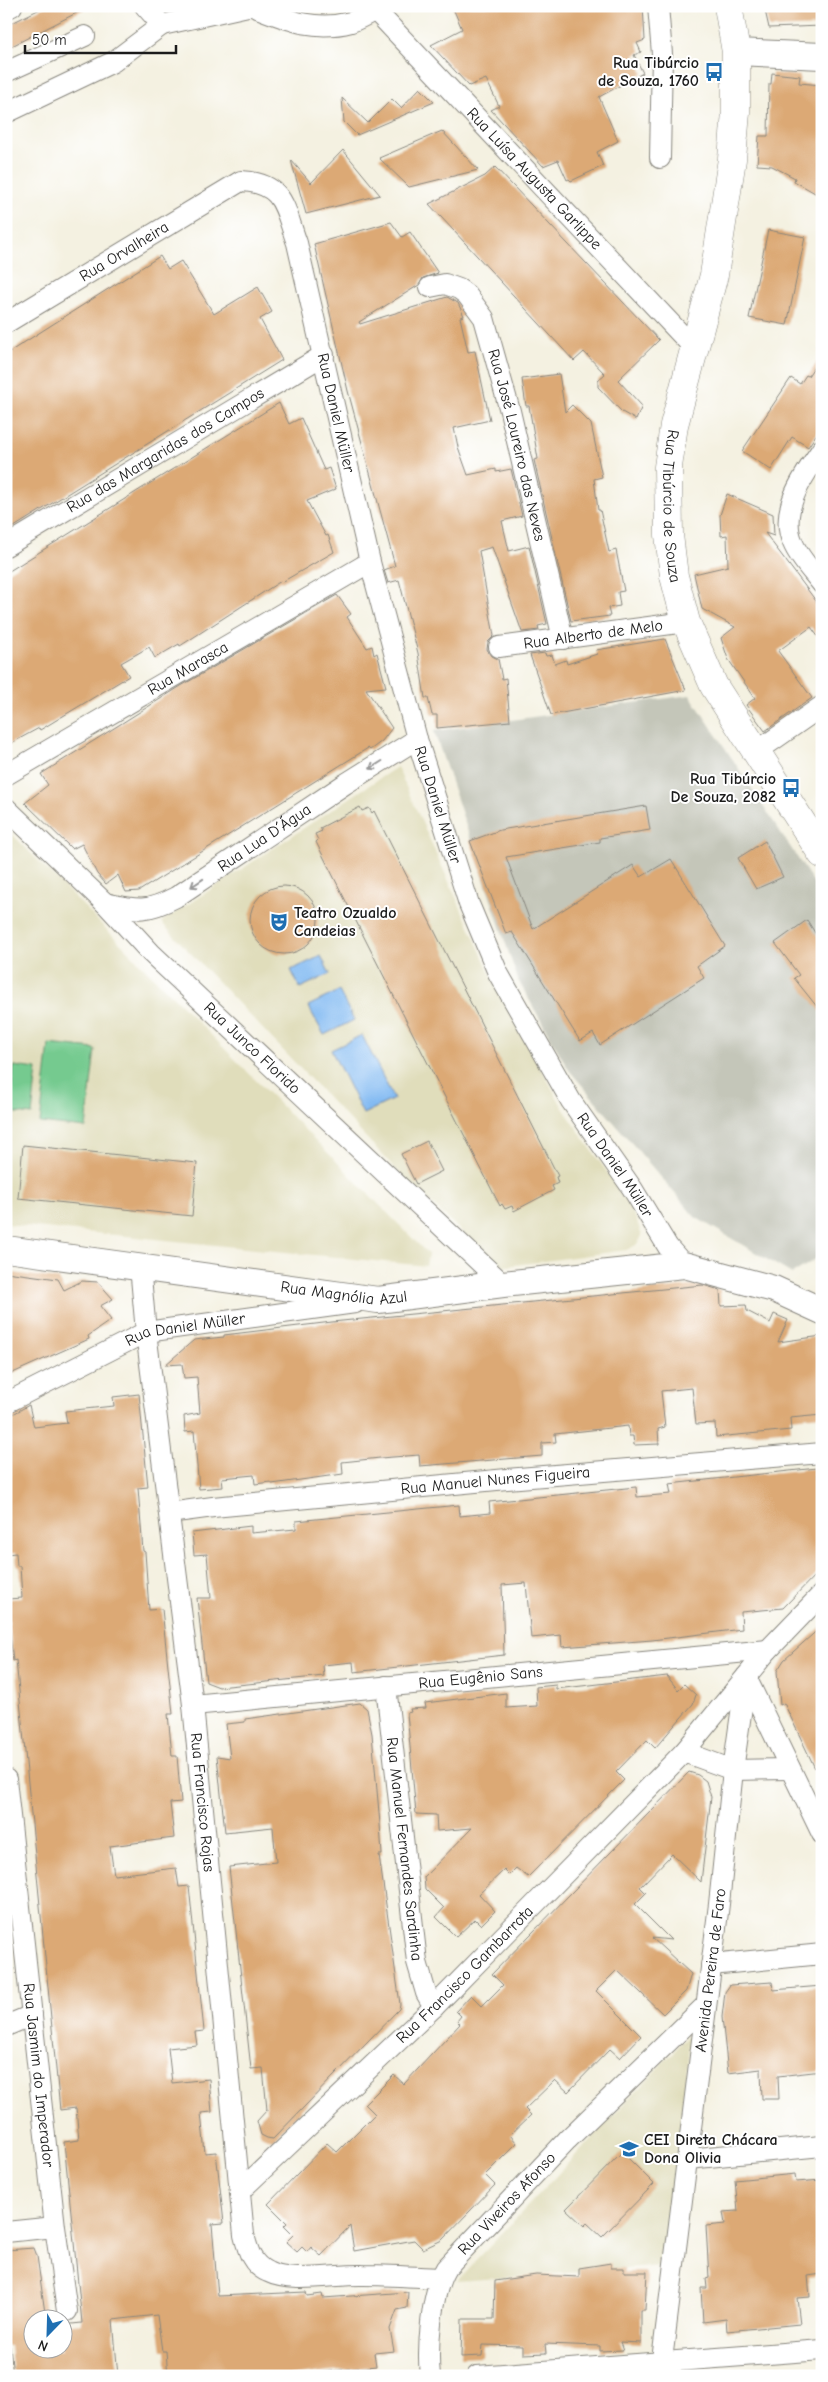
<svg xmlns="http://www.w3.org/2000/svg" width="828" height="2382" font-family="'Comic Neue',sans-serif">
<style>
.built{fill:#e0ddbb}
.industrial{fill:#c4c6b9}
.green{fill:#75ca8f;stroke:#487356}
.water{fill:#82baf2;stroke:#4f6b87}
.building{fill:#dca975}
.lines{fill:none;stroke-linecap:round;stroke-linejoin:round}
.minor-casing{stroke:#88867e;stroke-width:22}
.tertiary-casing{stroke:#88867e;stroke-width:28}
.secondary-casing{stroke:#88867e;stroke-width:29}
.minor{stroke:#fff;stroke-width:20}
.tertiary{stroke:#fff;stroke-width:26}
.secondary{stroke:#fff;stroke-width:28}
.oneway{stroke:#999}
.labels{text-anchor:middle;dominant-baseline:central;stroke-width:4;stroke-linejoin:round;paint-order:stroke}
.poi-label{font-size:16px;font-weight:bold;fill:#1c1c1c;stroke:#fff;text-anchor:end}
.street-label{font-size:16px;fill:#1c1c1c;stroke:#fff}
</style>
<rect width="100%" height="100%" fill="#fff"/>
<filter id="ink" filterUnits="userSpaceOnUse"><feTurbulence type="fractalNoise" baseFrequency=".02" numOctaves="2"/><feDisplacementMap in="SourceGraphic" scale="10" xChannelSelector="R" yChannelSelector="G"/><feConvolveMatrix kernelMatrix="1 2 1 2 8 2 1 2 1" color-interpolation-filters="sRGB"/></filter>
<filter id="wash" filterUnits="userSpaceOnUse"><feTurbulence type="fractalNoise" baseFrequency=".0096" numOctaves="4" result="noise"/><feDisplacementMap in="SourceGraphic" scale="20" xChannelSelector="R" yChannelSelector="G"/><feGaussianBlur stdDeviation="1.12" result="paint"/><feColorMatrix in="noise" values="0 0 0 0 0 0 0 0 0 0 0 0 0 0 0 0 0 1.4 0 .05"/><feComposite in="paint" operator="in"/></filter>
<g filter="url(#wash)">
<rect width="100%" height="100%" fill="#f4f1e1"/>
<g class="built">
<path d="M397,767L497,988L563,1108L626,1200L637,1221L642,1236L636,1245L626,1250L500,1267L412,1186L161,922Z"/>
<path d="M6,828L428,1254L426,1266L6,1224Z"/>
<path d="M691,2033L663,2266L457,2281Z"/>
</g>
<path class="industrial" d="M690,695L822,895V1255L792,1274L695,1217L569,1070L518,980L434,731Z"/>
<g class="green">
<path d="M49,1044L95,1049L86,1128L40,1123Z"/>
<path d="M14,1066L37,1069L32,1115L9,1112Z"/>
</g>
<g class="water">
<path d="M321,956L330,974L300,988L291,970Z"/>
<path d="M339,991L354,1020L324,1035L308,1006Z"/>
<path d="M362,1035L394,1099L363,1114L331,1050Z"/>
</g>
<g id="blocks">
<g class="building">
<path d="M46,6H90L6,49V26Z"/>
<path d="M452,6H643L645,40L637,43L641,52L634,55L643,73L599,97L618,141L597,152L603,166L571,181L569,179L567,180L558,160L543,166L491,110L499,106L486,79L469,86L431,45L462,29Z"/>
<path d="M764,6H822V26L769,28Z"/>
<path d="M772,73L800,76L799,83L822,85V197L794,181L795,178L772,166L757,165L759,136H768L769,84H771Z"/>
<path d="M420,88L434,102L357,135L344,122L342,98L368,123L392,99L401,108Z"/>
<path d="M442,131L478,170L409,187L379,158Z"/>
<path d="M343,150L380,195L306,214L291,160L311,183Z"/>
<path d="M495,167L659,340L618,380L642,406L636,420L622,412L598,387V380L605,374L584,352L574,361L429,204L485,176Z"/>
<path d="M391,222L402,237L410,232L438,273L423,278L419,285L359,322L360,324L447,297L458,303L464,316L460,317L468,352L475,351L490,420L454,428L458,447L468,475L496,469V472L511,469L522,516L502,521L509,551L529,546L547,624L538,626L539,630L522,632L492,547L479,551L494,636L488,642L487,649L490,655L498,659L502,679L506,678L510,721L437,728V715H432L428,698H425L418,653L399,580L388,583L384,570L395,566L348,391L314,244Z"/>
<path d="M768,230L805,237L787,325L749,318Z"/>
<path d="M160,256L168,269L181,261L214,314L258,287L272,312L260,319L282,360L6,532V354Z"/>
<path d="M822,355V426L808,447L792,437L771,470L742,451L791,378L800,384L806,375L808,376Z"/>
<path d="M559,374L565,412L572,405L591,424L602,477L594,479L598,510H600L609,552L616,550L624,591L618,592L620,606L608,608L610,616L571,621L534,460L538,459L529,406H526L522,379Z"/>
<path d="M279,403L289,424L301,418L324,470L329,468L336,489L307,501L326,536L328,535L334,552L282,582L281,581L180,646L179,644L155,658L149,647L121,663L129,676L40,730L39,728L6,746V573Z"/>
<path d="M727,494L773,514L774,536L765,533L822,609V642L811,627L778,651L812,698L765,731L746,705L755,698L728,659L721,638L735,627L702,609L694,574L728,566L727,535L721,536L720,515Z"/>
<path d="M337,595L351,614L347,617L367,648L372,646L374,655L377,653L386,687L366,689L392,728L382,741L370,750L368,748L139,891L126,892L118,875L106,884L97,874L82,844L72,849L25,803L48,785L41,774L181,686Z"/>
<path d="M665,639L686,690L551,715L530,655L545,653L546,656L552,655L555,664L566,660L567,664L597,654L596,650Z"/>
<path d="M646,806L650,830L600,838V842L506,857L533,929L633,865L641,877L671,859L725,946L697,966L704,978L600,1045L593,1033L580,1041L512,932L506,934L470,841L500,830Z"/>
<path d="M360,807L362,811L369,808L372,813L374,811L558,1176L556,1177L558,1183L552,1186L554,1190L514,1211L512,1206L505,1209L502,1204L500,1206L316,842L318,840L315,834L322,831L320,828Z"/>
<path d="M765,841L783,877L756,889L738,858Z"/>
<circle cx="284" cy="920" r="34"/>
<path d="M807,920L822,944V1013L794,978L799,975L775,943Z"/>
<path d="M427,1141L442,1171L416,1184L401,1154Z"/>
<path d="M23,1145L197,1163L192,1216L18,1198Z"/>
<path d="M6,1272L58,1279L64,1290L82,1281L98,1282L113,1299L100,1306L111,1320L88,1336L89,1339L6,1376Z"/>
<path d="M703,1285L720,1290L721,1306L746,1305L747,1311L770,1323L774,1314L788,1320L778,1342L822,1336V1415L790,1418L791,1430L716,1437L715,1423L696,1424L692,1388L661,1391L665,1427L658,1429L659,1444L634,1445L633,1436H629L628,1426L555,1434L556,1442L542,1443V1456L420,1466L419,1455L380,1458L342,1462L343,1474L272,1484L271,1482L255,1484L254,1475L222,1478L223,1487L199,1489L194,1431L185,1432L184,1416L200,1413L197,1377L184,1378L182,1364L165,1365L194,1340L224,1337V1335L332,1322Z"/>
<path d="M139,1394L148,1487L138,1488L143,1551L145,1552L149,1610L162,1609L173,1714H168L172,1756H177L181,1802L170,1803L174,1838L110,1846L114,1875L176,1868L179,1887L189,1886L204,2031L195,2032L197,2045L168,2048L172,2083L209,2079L212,2112L201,2113L205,2153L216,2152L224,2223L212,2224L218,2296L306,2292L307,2296L322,2294L323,2298L408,2292L407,2308L397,2310L390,2329L394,2351L374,2353L376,2366L289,2376H168L166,2351H162L157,2315L113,2320L118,2376H13L10,2346H6V2250L34,2248L37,2256L46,2320H32V2350H62V2325L82,2323L64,2142L79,2140L76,2108L60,2110L16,1660L13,1661L8,1615V1599L22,1598L20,1566H17L16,1553L6,1554V1418L29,1405L34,1427L67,1423L65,1411L114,1406L113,1397Z"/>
<path d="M817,1468L818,1479H822V1568L783,1608L741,1612L742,1629L652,1640L562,1647L561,1635L531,1638L526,1583L502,1585L504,1655L354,1672L353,1662L323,1665L324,1676L219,1687L206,1682L197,1598H211L207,1554L194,1555L192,1533L251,1526V1533L296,1529V1521L459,1505L460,1516L490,1513L489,1502L636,1487L637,1497L671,1494L669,1484Z"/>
<path d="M822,1626V1783L784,1703L780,1705L777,1671L784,1660Z"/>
<path d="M667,1676L678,1690L684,1684L696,1695L693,1704L655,1748L647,1740L616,1772L624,1780L528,1877L516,1868L509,1875L504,1870L479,1894L495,1911L481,1925L475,1919L456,1937L436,1917L444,1908L425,1889L424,1877L472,1828L437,1831L436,1815L416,1814L407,1713L411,1712L410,1709L426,1708L425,1703L506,1693V1708L537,1706L536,1687L556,1685V1689Z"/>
<path d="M360,1703L367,1709L372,1734L380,1824L382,1855H379L400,2004L399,2009L273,2139L267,2138L261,2135L257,2121L267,2110L263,2068L251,2069L229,1867L276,1862L273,1827L225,1832L217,1756L230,1758L226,1724L245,1722V1719Z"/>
<path d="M689,1772L698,1775L706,1781L711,1797L701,1882L672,1854L640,1887L646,1893L635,1904L671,1940L652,1938L691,1974L686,1991L663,2014L617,1970L596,1991L641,2036L620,2058L610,2049L568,2092L555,2080L525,2109L531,2115L510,2135L517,2143L485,2175L495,2185L442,2240L423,2249L414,2240L354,2251L350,2226L321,2256L311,2247L307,2252L302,2247L297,2252L286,2242L293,2235L284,2226L287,2223L268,2204L327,2143L337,2152L375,2114L365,2104L394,2075L404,2084L460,2024L457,2021L461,2016L456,2011L471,1995L482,2006L503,1985L492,1974Z"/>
<path d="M772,1982L773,1990L822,1986V2071L778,2076L779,2099H762L761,2069L728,2073L722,2017L725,1992L730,1985Z"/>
<path d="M622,2152L654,2184L602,2237L587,2223L584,2226L566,2209Z"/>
<path d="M795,2174L796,2182L822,2180V2274L808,2276L810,2297L797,2298L800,2324L727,2331L726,2319L703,2322L701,2288H707L706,2279L709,2278L706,2226L725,2224L723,2212L738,2211L735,2180Z"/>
<path d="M611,2263V2268H624V2272H647L645,2310H641V2343L620,2342L623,2350L600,2351V2346L545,2344L546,2353L523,2354V2346L483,2345L482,2356L461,2357L462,2319H494L495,2281L536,2275L579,2277V2268Z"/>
</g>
</g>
</g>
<g filter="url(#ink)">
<use href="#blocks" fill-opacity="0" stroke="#88867e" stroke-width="1"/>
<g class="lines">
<g class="minor-casing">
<g id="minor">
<path d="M252,6C286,19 313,32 351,22C362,18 373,11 383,6"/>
<path d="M658,6L662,54L660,158"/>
<path d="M6,9L12,6"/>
<path id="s1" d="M375,10L694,348"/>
<path d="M162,25L248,6"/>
<path d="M6,72L85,36"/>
<path d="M6,113L113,62L162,25L145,6"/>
<path id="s2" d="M430,287L445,284L459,289L467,295L484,318L510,411L563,639"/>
<path id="s3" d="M6,323L241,181C285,183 284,208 297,243L370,562L417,739L469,904L498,973L571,1101L632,1188L668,1247L684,1265"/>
<path d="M822,449C804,475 778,510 793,543C799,558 812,571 822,584"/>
<path id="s4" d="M6,546L324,355"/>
<path id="s5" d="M499,647L686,622"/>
<path d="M756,752L822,706"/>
<path id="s6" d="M6,775L370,562"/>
<path id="s7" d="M6,808L105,903L151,953L503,1284"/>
<path id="s8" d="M105,903C137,910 145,913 176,897L345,784L417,739"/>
<path id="s9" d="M140,1266L146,1332L193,1705L244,2235C248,2251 252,2265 268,2272C291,2284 337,2274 363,2275C389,2275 415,2277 440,2278"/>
<path id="s10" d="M6,1403L146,1332L355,1303"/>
<path id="s11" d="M169,1513L213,1507L507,1479L822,1453"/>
<path d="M746,1677L822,1834"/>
<path id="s12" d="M386,1686L417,1962L426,1993L434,2007"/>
<path id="s13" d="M193,1705L768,1650"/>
<path d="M684,1752L733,1770L790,1769"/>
<path id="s14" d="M6,1779L55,2227L67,2311"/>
<path d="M711,1965L822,1954"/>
<path d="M6,2026L32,2015"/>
<path d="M688,2159L822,2146"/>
<path id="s15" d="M240,2191L434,2007L684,1752L768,1650L822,1594"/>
<path d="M6,2232L55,2227"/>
<path id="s16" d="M430,2376C427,2347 431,2293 446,2268L567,2140L706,2005"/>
<path d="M477,2376L822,2350"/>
<path id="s17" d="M660,2376L719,1904L733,1770L746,1678"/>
</g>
</g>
<g class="tertiary-casing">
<g id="tertiary">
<path d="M736,52L822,56"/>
<path id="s18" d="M6,1249L378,1300L503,1284L684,1265L774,1289L822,1311"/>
</g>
</g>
<g class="secondary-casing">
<g id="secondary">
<path id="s19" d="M728,6L736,52V112L732,159L714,275L674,425L668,467L669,535L674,576L686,622L714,686L822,854"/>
</g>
</g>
<use href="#minor" class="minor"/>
<use href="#tertiary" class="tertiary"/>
<use href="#secondary" class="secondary"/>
</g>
<defs><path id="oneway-shaft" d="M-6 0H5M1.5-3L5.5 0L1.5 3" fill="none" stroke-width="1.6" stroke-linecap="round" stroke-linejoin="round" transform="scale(1.25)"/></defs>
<g class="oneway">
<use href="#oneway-shaft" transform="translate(376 765) rotate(148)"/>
<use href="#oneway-shaft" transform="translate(197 883) rotate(146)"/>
</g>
</g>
<defs>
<g id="bus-bare" transform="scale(1.5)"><path d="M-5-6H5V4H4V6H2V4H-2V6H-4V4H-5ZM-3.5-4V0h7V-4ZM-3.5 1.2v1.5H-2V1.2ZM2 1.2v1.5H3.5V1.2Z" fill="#1f6fb2" stroke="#fff" stroke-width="2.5" paint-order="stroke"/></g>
<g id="theatre-bare" transform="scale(1.5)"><path d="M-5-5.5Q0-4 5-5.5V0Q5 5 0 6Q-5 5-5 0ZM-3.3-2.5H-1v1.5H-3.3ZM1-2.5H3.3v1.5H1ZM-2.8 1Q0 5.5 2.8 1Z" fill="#1f6fb2" stroke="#fff" stroke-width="2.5" paint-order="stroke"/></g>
<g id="school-bare" transform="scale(1.5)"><path d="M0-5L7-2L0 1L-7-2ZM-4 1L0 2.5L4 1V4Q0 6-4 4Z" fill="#1f6fb2" stroke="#fff" stroke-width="2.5" paint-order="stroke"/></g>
</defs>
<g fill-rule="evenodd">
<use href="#bus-bare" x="714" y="72"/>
<use href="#bus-bare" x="791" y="788"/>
<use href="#theatre-bare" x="279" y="922"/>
<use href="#school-bare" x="629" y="2149"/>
</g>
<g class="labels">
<g class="poi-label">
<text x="699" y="63">Rua Tibúrcio<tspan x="699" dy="18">de Souza, 1760</tspan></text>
<text x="776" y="779">Rua Tibúrcio<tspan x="776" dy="18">De Souza, 2082</tspan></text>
<text x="294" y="913" text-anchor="start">Teatro Ozualdo<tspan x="294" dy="18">Candeias</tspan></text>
<text x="644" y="2140" text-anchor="start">CEI Direta Chácara<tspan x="644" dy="18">Dona Olivia</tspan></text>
</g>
<g class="street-label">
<text stroke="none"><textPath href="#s1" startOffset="232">Rua Luísa Augusta Garlippe</textPath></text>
<text stroke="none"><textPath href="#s3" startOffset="138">Rua Orvalheira</textPath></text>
<text stroke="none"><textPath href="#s3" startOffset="541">Rua Daniel Müller</textPath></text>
<text stroke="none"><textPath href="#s2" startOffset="200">Rua José Loureiro das Neves</textPath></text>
<text stroke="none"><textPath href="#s4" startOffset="186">Rua das Margaridas dos Campos</textPath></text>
<text stroke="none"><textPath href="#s19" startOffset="508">Rua Tibúrcio de Souza</textPath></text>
<text stroke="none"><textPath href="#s5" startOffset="95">Rua Alberto de Melo</textPath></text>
<text stroke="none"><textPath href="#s6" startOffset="211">Rua Marasca</textPath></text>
<text stroke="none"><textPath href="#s3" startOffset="946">Rua Daniel Müller</textPath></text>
<text stroke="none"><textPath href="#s8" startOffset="180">Rua Lua D´Água</textPath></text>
<text stroke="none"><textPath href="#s7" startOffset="344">Rua Junco Florido</textPath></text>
<text stroke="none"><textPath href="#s3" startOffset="1350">Rua Daniel Müller</textPath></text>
<text stroke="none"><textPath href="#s18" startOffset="341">Rua Magnólia Azul</textPath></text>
<text stroke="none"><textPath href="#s10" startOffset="196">Rua Daniel Müller</textPath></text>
<text stroke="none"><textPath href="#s11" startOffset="328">Rua Manuel Nunes Figueira</textPath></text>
<text stroke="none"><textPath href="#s13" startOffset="289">Rua Eugênio Sans</textPath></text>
<text stroke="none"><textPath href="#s9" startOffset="540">Rua Francisco Rojas</textPath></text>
<text stroke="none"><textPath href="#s12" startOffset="164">Rua Manuel Fernandes Sardinha</textPath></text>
<text stroke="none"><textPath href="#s17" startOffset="409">Avenida Pereira de Faro</textPath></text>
<text stroke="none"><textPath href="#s15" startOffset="312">Rua Francisco Gambarrota</textPath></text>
<text stroke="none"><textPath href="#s14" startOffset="298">Rua Jasmim do Imperador</textPath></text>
<text stroke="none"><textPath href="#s16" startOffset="199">Rua Viveiros Afonso</textPath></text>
</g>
</g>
<rect width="828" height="2382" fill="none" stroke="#fff" stroke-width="25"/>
<g transform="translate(48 2334) rotate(203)"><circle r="24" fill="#ffffff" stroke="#a4a4a4"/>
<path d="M0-4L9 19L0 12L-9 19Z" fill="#1f6fb2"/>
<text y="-8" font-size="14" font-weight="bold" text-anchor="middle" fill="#1c1c1c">N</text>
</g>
<path d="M25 45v8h151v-8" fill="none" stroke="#1c1c1c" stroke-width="2.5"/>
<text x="32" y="45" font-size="15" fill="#1c1c1c" stroke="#ffffff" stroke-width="4" paint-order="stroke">50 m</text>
</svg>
